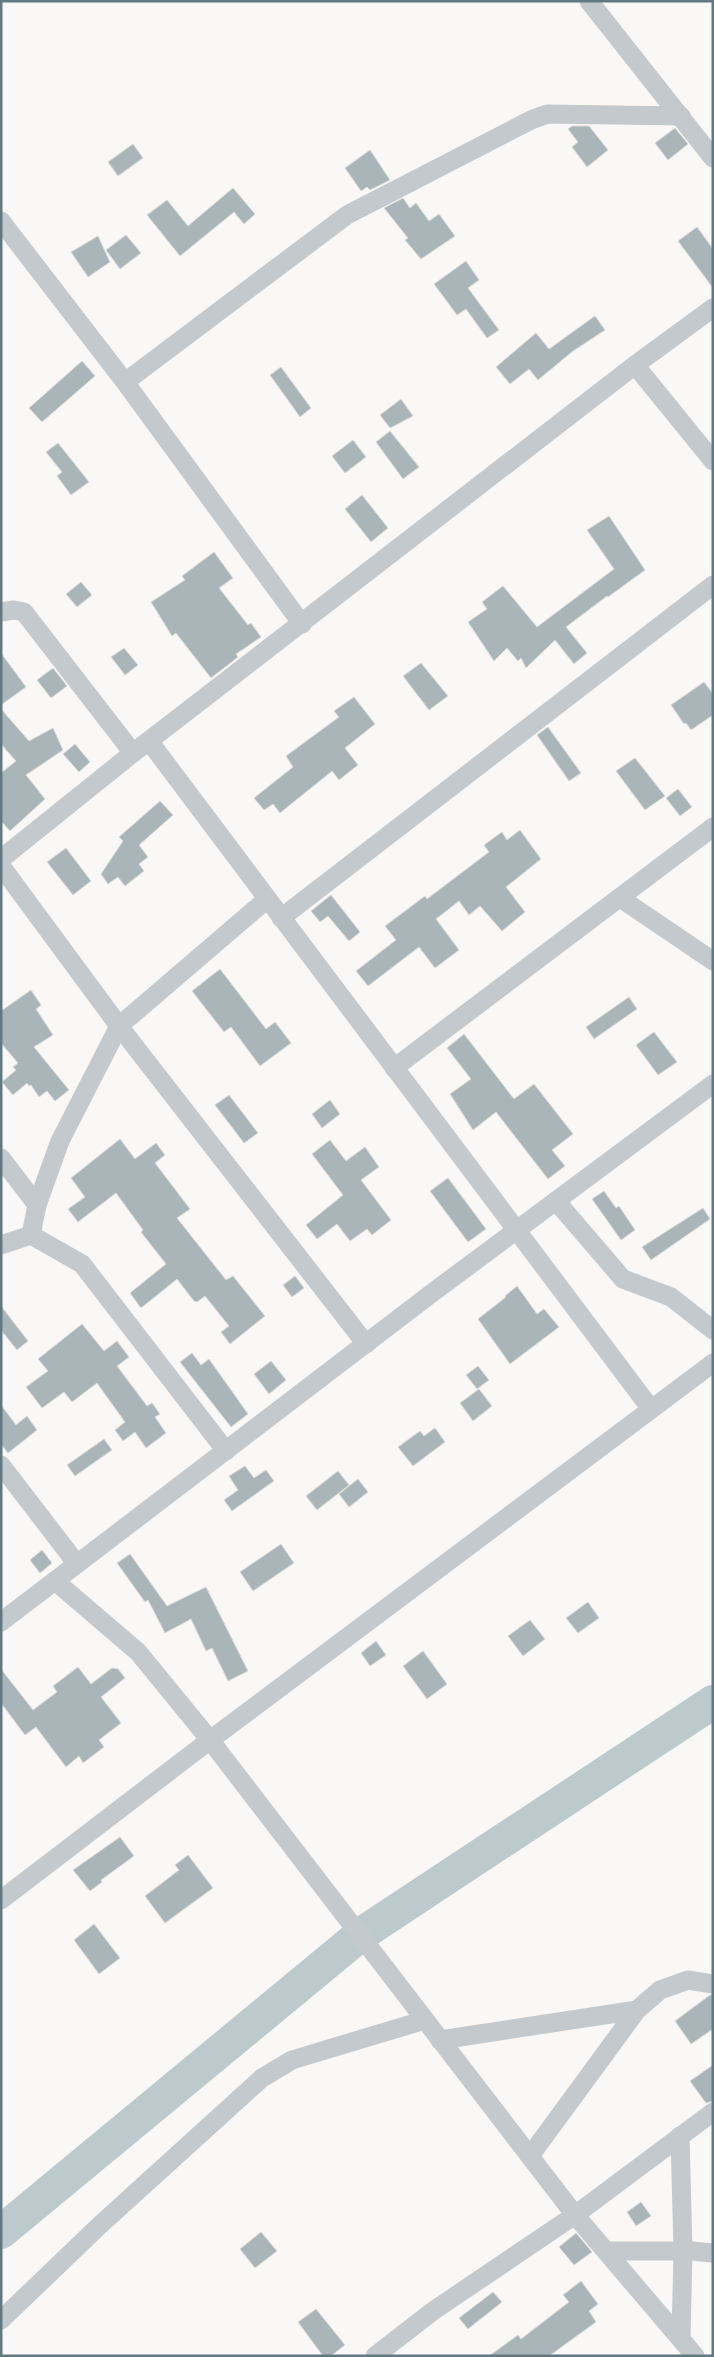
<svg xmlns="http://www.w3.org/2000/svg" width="714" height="2357" font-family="'Noto Sans',sans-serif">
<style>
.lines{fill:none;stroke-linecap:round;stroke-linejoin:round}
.river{stroke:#bccacd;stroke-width:34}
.building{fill:#aab5b9;stroke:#dadad8}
.minor{stroke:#c3c9cc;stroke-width:19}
</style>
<rect width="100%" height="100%" fill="#f9f8f6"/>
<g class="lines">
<path class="river" d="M1,2232L360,1935L713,1702"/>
</g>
<g class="building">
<path d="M572,126H589L608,150L587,167L572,147L578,142L568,129Z"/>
<path d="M675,128L688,144L668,160L655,143Z"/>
<path d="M133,144L143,158L118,176L108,162Z"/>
<path d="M370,150L390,180L370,190L367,187L361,191L345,168Z"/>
<path d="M233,188L255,214L244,224L234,212L180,256L147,215L167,200L188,226Z"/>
<path d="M403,198L410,208L416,203L429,221L439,214L455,236L421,259L405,240L408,238L384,208Z"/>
<path d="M697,227L713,249V288L678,241Z"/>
<path d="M126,235L141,253L120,269L106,250Z"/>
<path d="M98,236L110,262L88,277L71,252Z"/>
<path d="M466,261L479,280L468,288L499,330L487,338L466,309L457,315L434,284Z"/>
<path d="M595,316L605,330L573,351L538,380L529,369L510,384L496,367L536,333L549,349Z"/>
<path d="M82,361L95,376L42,422L29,408Z"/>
<path d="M281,367L311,408L300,417L270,375Z"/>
<path d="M401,399L413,416L390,428L380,415Z"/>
<path d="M390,431L419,467L403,479L376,442Z"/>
<path d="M353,440L366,457L345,473L332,456Z"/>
<path d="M58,443L89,482L71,495L57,476L62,472L46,452Z"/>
<path d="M362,495L388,528L371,542L345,509Z"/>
<path d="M609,516L645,570L608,597L607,596L566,627L587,653L574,664L555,640L526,668L521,658L518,661L507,648L494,661L468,622L487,609L482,602L503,586L537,627L614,569L587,530Z"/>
<path d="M214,552L233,578L219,588L248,625L251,623L261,637L236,654L238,657L211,678L176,633L172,636L151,602L185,580L182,576Z"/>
<path d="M81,582L92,595L77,607L66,594Z"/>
<path d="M124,648L138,665L125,675L111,657Z"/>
<path d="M1,653L26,687L1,705Z"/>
<path d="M421,663L448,696L429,710L403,676Z"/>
<path d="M53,668L67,686L51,698L37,680Z"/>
<path d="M704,682L713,694V715L691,730L686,723L684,724L671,705Z"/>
<path d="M354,697L375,724L345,748L358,765L339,780L332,771L280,813L273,804L264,810L254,798L293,767L286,756L339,717L334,711Z"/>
<path d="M1,709L29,741L53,728L63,750L26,775L45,799L10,831L1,821V773L16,761L1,744Z"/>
<path d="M548,727L581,773L569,781L537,735Z"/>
<path d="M75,744L90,762L79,772L63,754Z"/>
<path d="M635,758L665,796L645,810L616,771Z"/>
<path d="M678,789L692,807L680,816L666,798Z"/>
<path d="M160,801L173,815L139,845L148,857L139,864L144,871L125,886L118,877L108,884L101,874L123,841L119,837Z"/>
<path d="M520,830L541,859L506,887L525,912L502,931L480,906L469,915L459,901L436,919L459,950L435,968L419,947L368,986L356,971L396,940L385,926L425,896L427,899L489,852L484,845L502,832L507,840Z"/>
<path d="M66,848L91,881L73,895L47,862Z"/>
<path d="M331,895L360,932L349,941L328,916L320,922L311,911Z"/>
<path d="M220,969L266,1029L275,1022L291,1043L260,1066L231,1027L224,1032L192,991Z"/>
<path d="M31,990L41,1005L36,1009L53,1035L34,1047L69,1090L55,1101L47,1091L39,1097L31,1085L29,1086L27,1083L13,1095L2,1082L16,1070L13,1067L18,1063L1,1043V1011Z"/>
<path d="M629,997L637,1009L594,1039L586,1027Z"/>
<path d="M654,1032L677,1062L658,1075L636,1045Z"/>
<path d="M464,1034L514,1099L534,1084L573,1134L552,1150L565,1166L548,1179L496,1112L473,1130L450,1094L471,1079L447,1048Z"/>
<path d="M229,1095L258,1133L244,1143L215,1105Z"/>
<path d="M330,1100L340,1114L322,1128L312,1114Z"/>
<path d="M120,1139L135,1159L156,1143L165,1155L155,1163L190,1209L177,1218L226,1280L233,1276L265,1316L230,1344L221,1332L229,1326L205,1296L197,1302L194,1301L177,1279L141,1308L130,1293L166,1264L141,1232L143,1230L116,1193L78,1222L68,1209L85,1197L71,1178Z"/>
<path d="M330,1140L346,1161L365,1147L379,1167L361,1180L391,1220L372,1235L367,1229L350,1241L337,1224L317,1239L306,1225L343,1195L312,1154Z"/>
<path d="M448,1178L486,1229L468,1242L430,1191Z"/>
<path d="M604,1191L616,1208L619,1206L635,1230L621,1240L592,1199Z"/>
<path d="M703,1208L710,1219L651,1260L642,1247Z"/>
<path d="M295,1276L304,1288L292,1297L283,1285Z"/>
<path d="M517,1286L537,1314L544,1309L559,1327L510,1364L478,1319L506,1297L505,1296Z"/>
<path d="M1,1306L28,1341L17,1350L1,1330Z"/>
<path d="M82,1324L104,1351L117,1341L129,1357L117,1366L147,1406L152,1403L160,1414L155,1417L166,1433L146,1448L135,1432L123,1441L115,1430L125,1422L97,1383L72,1402L64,1392L42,1408L26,1387L48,1371L38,1359Z"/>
<path d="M192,1353L201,1365L209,1359L248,1414L231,1427L180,1362Z"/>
<path d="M271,1361L286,1380L269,1394L254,1374Z"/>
<path d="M478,1366L489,1380L477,1389L466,1375Z"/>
<path d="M479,1389L492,1406L473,1421L460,1403Z"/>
<path d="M1,1405L16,1425L27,1416L37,1430L8,1453L1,1444Z"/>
<path d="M435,1428L445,1442L413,1466L398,1447L420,1431L424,1436Z"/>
<path d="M104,1439L112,1450L75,1476L67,1465Z"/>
<path d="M245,1466L254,1478L266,1470L274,1481L232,1511L224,1500L238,1490L229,1476Z"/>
<path d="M338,1471L349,1485L317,1510L306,1496Z"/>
<path d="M358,1479L368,1492L349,1507L339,1494Z"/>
<path d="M281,1544L294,1563L253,1591L240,1572Z"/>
<path d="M42,1550L52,1563L40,1573L30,1560Z"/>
<path d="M130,1554L167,1606L206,1587L248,1671L228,1681L212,1648L206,1651L191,1619L165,1633L148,1600L145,1602L117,1563Z"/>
<path d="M588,1602L599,1618L578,1633L566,1618Z"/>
<path d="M530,1620L545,1639L523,1656L508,1636Z"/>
<path d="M376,1641L386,1655L370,1666L361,1653Z"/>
<path d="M423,1651L447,1684L427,1699L403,1666Z"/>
<path d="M78,1667L91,1684L112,1668L118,1669L125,1678L101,1697L121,1723L99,1740L104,1747L83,1763L79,1756L66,1767L36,1727L25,1735L1,1703V1669L33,1710L57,1692L53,1686Z"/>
<path d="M120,1837L134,1856L101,1880L102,1882L90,1891L73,1870Z"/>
<path d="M188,1855L213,1888L165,1923L145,1896L179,1870L175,1865Z"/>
<path d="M94,1924L120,1958L99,1974L74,1940Z"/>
<path d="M710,1995H713V2029L691,2044L675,2021Z"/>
<path d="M713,2065V2101L706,2103L690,2081Z"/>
<path d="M641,2202L651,2216L636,2226L627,2212Z"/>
<path d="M261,2232L277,2251L255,2268L240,2249Z"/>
<path d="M576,2233L592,2252L574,2265L559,2247Z"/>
<path d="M581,2281L598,2304L589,2311L596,2322L549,2356H489L518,2335L521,2339L569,2302L563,2295Z"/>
<path d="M493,2292L502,2302L468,2329L459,2318Z"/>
<path d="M316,2309L345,2345L331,2356H323L298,2322Z"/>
</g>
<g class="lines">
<g class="minor">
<path d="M589,1L713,158"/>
<path d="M1,221L125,382L302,624"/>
<path d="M635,365L713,461"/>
<path d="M125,382L347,215L531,120L547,114L681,116"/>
<path d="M1,612L14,610L24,612L133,753"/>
<path d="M149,741L651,1409"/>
<path d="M1,859L133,753L635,365L713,308"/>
<path d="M1,866L119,1026L366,1344"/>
<path d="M620,898L713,961"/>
<path d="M281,918L713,585"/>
<path d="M394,1068L713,827"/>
<path d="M1,1158L37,1205"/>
<path d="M556,1201L623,1279L671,1297L713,1330"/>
<path d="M31,1235L37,1205L60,1141L119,1026L267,899"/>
<path d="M1,1245L31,1235L82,1264L226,1451"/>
<path d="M1,1465L77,1564"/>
<path d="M55,1581L138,1652L210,1740L575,2215L695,2356"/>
<path d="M1,1622L432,1293L713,1084"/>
<path d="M1,1900L210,1740L713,1363"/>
<path d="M440,2040L637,2010L660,1990L688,1980L713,1984"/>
<path d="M680,2136L683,2251L681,2338"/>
<path d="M530,2156L637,2010"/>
<path d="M606,2251H691L713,2253"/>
<path d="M1,2320L100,2225L262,2078L292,2060L425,2020"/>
<path d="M375,2356L433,2311L575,2215L713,2112"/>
</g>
</g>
<rect width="714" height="2357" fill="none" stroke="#627882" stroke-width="5"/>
</svg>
